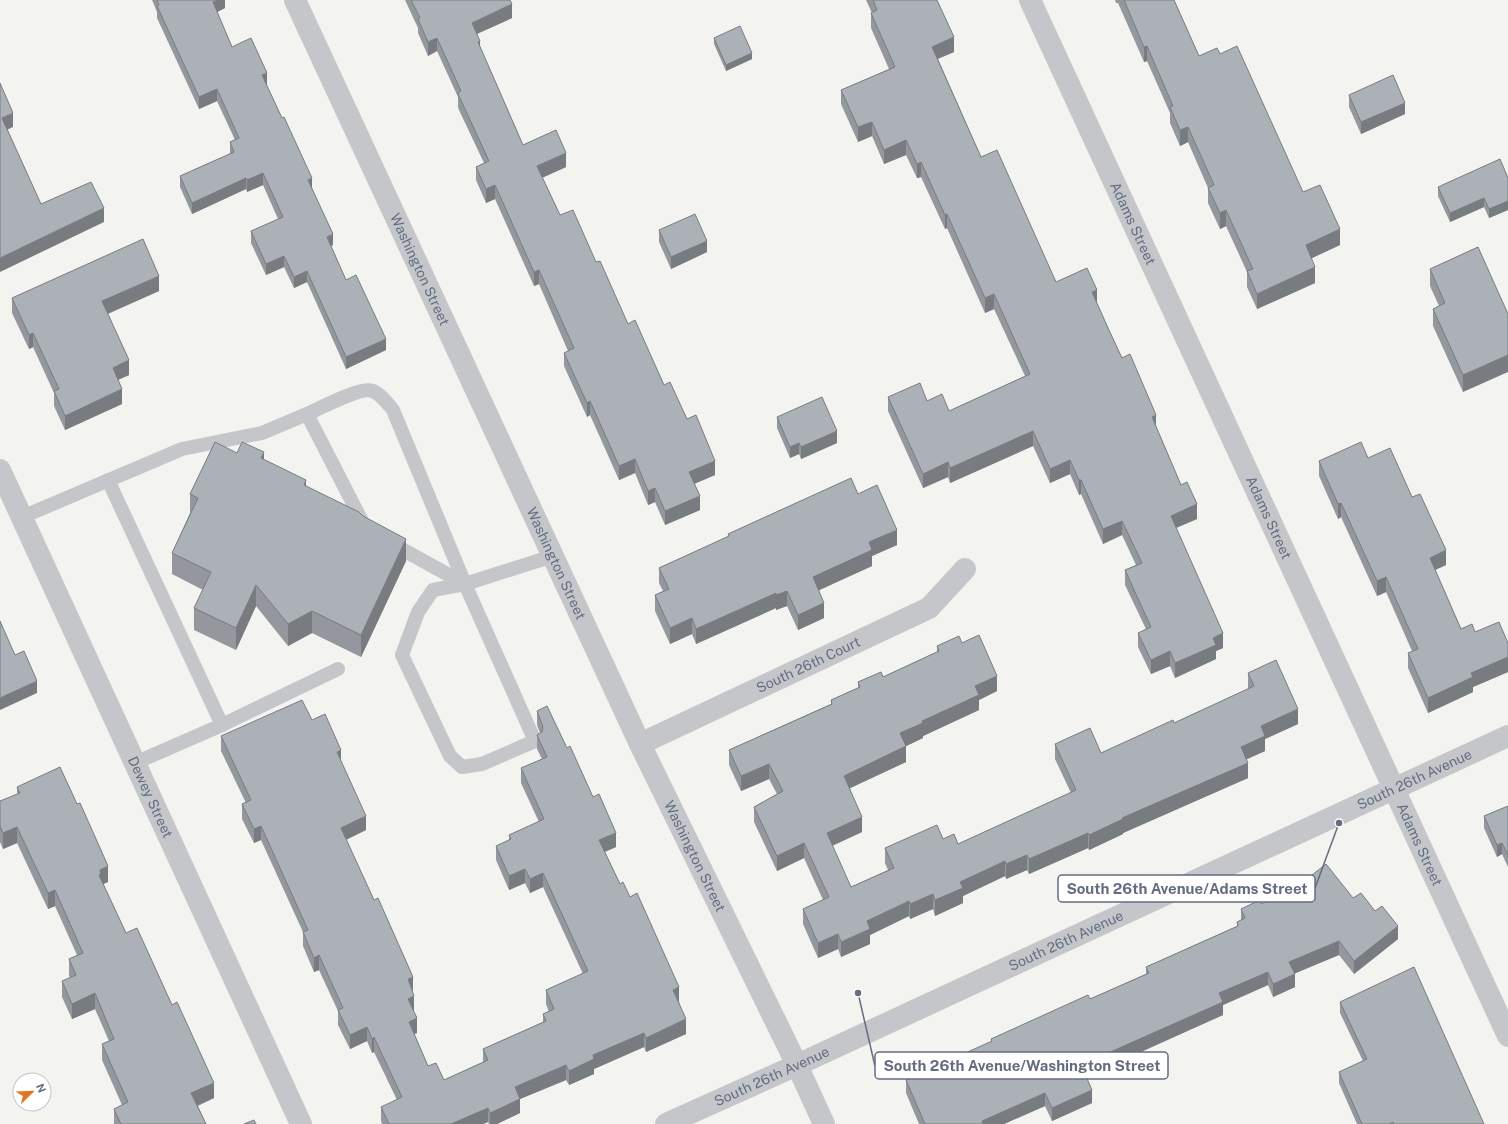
<svg xmlns="http://www.w3.org/2000/svg" width="1508" height="1124" font-family="'Public Sans',sans-serif">
<style>
.lines{fill:none;stroke-linecap:round;stroke-linejoin:round}
.service{stroke:#c4c6ca;stroke-width:14}
.minor{stroke:#c4c6ca;stroke-width:22}
.tertiary{stroke:#c4c6ca;stroke-width:22}
.wall{fill:#94989e}
.shaded-wall{fill:#787c81}
.building{fill:#acb1b8;stroke:#787c81}
.labels{text-anchor:middle;dominant-baseline:central;stroke-width:4;stroke-linejoin:round;paint-order:stroke}
.street-label{font-size:14px;fill:#636d81;stroke:#fff}
.leader{fill:none;stroke:#636d81;stroke-width:1.5}
.callout-dot{fill:#636d81;stroke:#fff;stroke-width:1.5}
.callout{fill:#fff;stroke:#636d81;stroke-width:1.5}
.callout-label{font-size:15px;text-anchor:middle;font-weight:bold;fill:#636d81}
</style>
<rect width="100%" height="100%" fill="#f3f4ef"/>
<g class="lines">
<g class="service">
<path d="M108,480L222,725L338,669"/>
<path d="M22,517L182,449L262,433L307,414"/>
<path d="M365,527L307,414C321,408 361,386 373,391C382,395 387,403 393,410L465,584L535,741L482,764L462,767L450,756L402,655L418,612L433,590L465,584L553,556"/>
<path d="M389,542L465,584"/>
<path d="M135,763L222,725"/>
</g>
<g class="minor">
<path id="s1" d="M1030,0L1508,1036"/>
<path id="s2" d="M0,470L301,1124"/>
<path id="s3" d="M640,744L929,608L965,569"/>
</g>
<g class="tertiary">
<path id="s4" d="M295,0L640,744L797,1065L824,1124"/>
<path id="s5" d="M666,1124L797,1065L1508,736"/>
</g>
</g>
<g class="wall">
<path d="M152,0H225V8L217,12L232,47L267,84L266,85L312,188L333,245L331,246L346,280L386,350L346,369L307,282L294,288L284,267L266,275L251,243V231L278,219L263,185L247,192L246,189L192,214L180,187V176L230,154V142L235,140L217,101L199,109L157,18V12Z"/>
<path d="M405,0H510L512,18L477,34L480,47L523,145L566,167L542,178L560,215L596,262L628,324L664,385L687,419L715,475L694,484L700,510L665,525L655,502L648,505L635,473L619,480L590,415L587,417L564,366V353L568,351L539,284L534,286L495,199L486,203L476,180V167L484,163L459,110L458,107V97L437,51L428,56L418,33V28Z"/>
<path d="M866,0H937L954,52L938,59L981,157L1056,282L1097,304L1122,358L1156,427L1181,485L1197,519L1176,528L1223,648L1216,651V659L1175,678L1170,666L1151,674L1138,647V633L1146,629L1125,585V570L1136,565L1122,535L1103,544L1081,494L1079,495L1070,474L1050,483L1033,446L950,483L948,477L923,488L888,411V397L927,401L949,411L1025,376L994,309L985,313L947,228L945,229L921,177L917,178L906,155L884,164L872,136L858,142L841,104V90L889,69L871,28V13H872Z"/>
<path d="M1115,0H1174L1199,56L1220,54L1303,192L1340,245L1311,258L1315,283L1257,309L1247,287V272L1226,226L1220,229L1208,203V188L1188,142L1180,146L1170,123V113L1147,61L1144,62L1118,3H1116Z"/>
<path d="M714,38L752,59L726,71L714,44Z"/>
<path d="M1349,95L1405,114L1361,134L1349,107Z"/>
<path d="M1508,178V210L1489,218L1484,207L1450,222L1438,196V187Z"/>
<path d="M659,230L707,252L671,269L659,242Z"/>
<path d="M1478,247L1463,392L1433,326V309L1439,306L1430,286V269Z"/>
<path d="M159,291L108,314L129,375L118,380L122,404L65,430L54,406V393L33,347L29,349L12,313V298Z"/>
<path d="M777,417L837,443L801,459L799,454L790,458L777,428Z"/>
<path d="M237,453L264,460L306,486L406,561L361,657L312,633L288,646L256,606L236,650L194,630V608L203,590L172,574V553L190,513V494Z"/>
<path d="M1368,458L1412,497L1446,565L1435,570L1461,629L1475,632L1508,643V672L1473,687V692L1428,713L1408,668V653L1412,651L1386,592L1377,596L1341,517L1338,519L1319,476V461Z"/>
<path d="M858,494L897,545L872,556V566L819,590L824,618L798,630L787,606L776,610V608L696,644L692,634L670,644L655,611V595L663,591L659,583V568L728,537V534Z"/>
<path d="M962,643L997,691L979,700V710L923,736V738L906,746V762L850,788L862,832L832,846L851,887L888,870L885,863V848L943,839L958,844L1071,793L1055,759V744L1101,753L1174,723L1248,689V673L1298,724L1265,739V751L1246,759L1248,778L1123,833V834L1089,850L1088,848L1029,874L1027,870L1006,879L1005,876L963,896V903L935,916L933,909L910,919L909,916L870,935V944L841,957L838,949L818,958L803,924V909L823,900L804,858L777,871L754,822V807L777,794L769,779L741,791L729,765V750L831,704V700L858,688V682L883,677L937,652V646Z"/>
<path d="M537,711L616,847L605,852L620,884L630,897L679,1001L686,1034L646,1052L644,1047L594,1069V1074L569,1085L566,1080L520,1099V1113L497,1124H489L488,1122L483,1124H382L381,1121V1107L397,1100L374,1052L372,1053L367,1041L350,1049L338,1025V1011L319,970L314,972L303,946V932L261,840L254,843L242,819V804L246,803L221,751V736L312,720L341,761L366,830L346,840L412,992L414,1010L413,1011L417,1033L414,1034L428,1066L444,1080L483,1062V1049L543,1022V1014L549,1012L546,1004V990L583,974L543,887L530,893L525,883L509,890L496,860V846L509,840V835L539,822L521,783V768L542,759L537,749V735L540,733L537,725Z"/>
<path d="M17,787L108,882L103,884L126,933L214,1098L198,1106L206,1124H114V1109L122,1105L102,1060V1044L109,1041L95,1009L72,1019L62,997V981L70,978L69,975V959L77,955L55,906L48,909L17,843L3,849L0,842V801L17,794Z"/>
<path d="M1508,806V867L1502,854L1497,857L1484,828V816Z"/>
<path d="M1353,898L1375,911L1398,939L1354,974L1339,955L1294,973L1295,987L1273,997L1268,985L1223,1005V1015L1086,1076L1092,1103L1052,1121L1045,1106L1004,1124H919L906,1093V1080L991,1042V1039L1090,999L1146,974V967L1237,926V922L1241,920V909L1261,904Z"/>
<path d="M1340,1002L1484,1124H1357L1339,1083V1072L1363,1061L1340,1013Z"/>
</g>
<g class="shaded-wall">
<path d="M218,0H225V8L213,14V2Z"/>
<path d="M512,4V18L472,36V23Z"/>
<path d="M954,37V52L932,61V47Z"/>
<path d="M437,38V51L428,56V42Z"/>
<path d="M480,41V55L478,42Z"/>
<path d="M1147,46V61L1144,62V47Z"/>
<path d="M752,53V59L726,71V65Z"/>
<path d="M267,73V84L262,87V75Z"/>
<path d="M217,89V101L199,109V97Z"/>
<path d="M1405,103V114L1361,134V122Z"/>
<path d="M13,113V127L2,132V118Z"/>
<path d="M872,122V136L858,142V127Z"/>
<path d="M1188,127V142L1180,146V130Z"/>
<path d="M906,140V155L884,164V150Z"/>
<path d="M566,153V167L537,180V166Z"/>
<path d="M921,162V177L917,178V164Z"/>
<path d="M263,173V185L247,192V180Z"/>
<path d="M246,178V189L192,214V203Z"/>
<path d="M312,178V189L308,180Z"/>
<path d="M495,185V199L486,203V189Z"/>
<path d="M1484,198V207L1450,222V213Z"/>
<path d="M1508,201V210L1489,218V209Z"/>
<path d="M104,208V222L0,272V258Z"/>
<path d="M1226,210V226L1220,229V213Z"/>
<path d="M947,214V228L945,229V215Z"/>
<path d="M1340,229V245L1306,261V245Z"/>
<path d="M333,234V245L327,248V237Z"/>
<path d="M707,241V252L671,269V257Z"/>
<path d="M284,256V267L266,275V264Z"/>
<path d="M1315,267V283L1257,309V294Z"/>
<path d="M539,270V284L534,286V272Z"/>
<path d="M307,271V282L294,288V277Z"/>
<path d="M159,276V291L102,316V301Z"/>
<path d="M1097,290V304L1092,292Z"/>
<path d="M994,294V309L985,313V298Z"/>
<path d="M33,333V347L29,349V335Z"/>
<path d="M386,339V350L346,369V357Z"/>
<path d="M1508,355V372L1463,392V375Z"/>
<path d="M129,360V375L113,382V368Z"/>
<path d="M122,389V404L65,430V416Z"/>
<path d="M590,401V415L587,417V403Z"/>
<path d="M1156,415V430L1152,417Z"/>
<path d="M837,431V443L801,459V447Z"/>
<path d="M1033,431V446L950,483V468Z"/>
<path d="M799,443V454L790,458V447Z"/>
<path d="M264,452V474L261,458Z"/>
<path d="M635,459V473L619,480V466Z"/>
<path d="M1070,460V474L1050,483V469Z"/>
<path d="M715,461V475L689,486V472Z"/>
<path d="M948,462V477L923,488V474Z"/>
<path d="M306,480V502L304,485Z"/>
<path d="M1079,480H1081V494L1079,495Z"/>
<path d="M655,488V502L648,505V491Z"/>
<path d="M700,496V510L665,525V511Z"/>
<path d="M1341,503V517L1338,519V504Z"/>
<path d="M1197,504V519L1171,530V516Z"/>
<path d="M1122,521V535L1103,544V529Z"/>
<path d="M897,530V545L872,556V566L813,593V577L869,542Z"/>
<path d="M406,539V561L361,657V635Z"/>
<path d="M1446,550V565L1430,572V558Z"/>
<path d="M1386,577V592L1377,596V581Z"/>
<path d="M256,585V606L236,650V628Z"/>
<path d="M787,591V606L776,610V595Z"/>
<path d="M776,593V608L696,644V629Z"/>
<path d="M824,603V618L798,630V615Z"/>
<path d="M312,611V633L288,646V624Z"/>
<path d="M692,618V634L670,644V628Z"/>
<path d="M1223,633V648L1216,651V659L1175,678V663L1213,638Z"/>
<path d="M1170,651V666L1151,674V660Z"/>
<path d="M1508,657V672L1473,687V692L1428,713V698L1471,673Z"/>
<path d="M997,676V691L979,700V710L923,736V738L900,749V733L922,721L975,686Z"/>
<path d="M37,681V693L0,710V698Z"/>
<path d="M1298,709V724L1265,739V751L1241,762V747L1261,726Z"/>
<path d="M906,746V762L844,791V776Z"/>
<path d="M341,750V764L337,752Z"/>
<path d="M1248,763V778L1123,833V834L1089,850V835L1122,818Z"/>
<path d="M769,764V779L741,791V776Z"/>
<path d="M366,816V830L341,842V828Z"/>
<path d="M862,817V832L827,848V833Z"/>
<path d="M261,826V840L254,843V829Z"/>
<path d="M17,827V843L3,849V833Z"/>
<path d="M616,833V847L599,854V840Z"/>
<path d="M1088,833V848L1029,874V859Z"/>
<path d="M804,843V858L777,871V856Z"/>
<path d="M1502,843V854L1497,857V845Z"/>
<path d="M1027,855V870L1006,879V864Z"/>
<path d="M1005,861V876L963,896V903L935,916V900L960,882Z"/>
<path d="M108,866V882L101,885L99,875L100,870Z"/>
<path d="M525,869V883L509,890V876Z"/>
<path d="M543,873V887L530,893V879Z"/>
<path d="M55,890V906L48,909V893Z"/>
<path d="M933,894V909L910,919V904Z"/>
<path d="M909,901V916L870,935V944L841,957V942L867,921Z"/>
<path d="M1398,926V939L1354,974V961Z"/>
<path d="M838,934V949L818,958V943Z"/>
<path d="M1339,941V955L1289,976V962Z"/>
<path d="M319,955V970L314,972V958Z"/>
<path d="M1268,972V985L1223,1005V1015L1081,1079V1065L1219,993Z"/>
<path d="M1295,974V987L1273,997V984Z"/>
<path d="M413,977V992L408,979Z"/>
<path d="M679,987V1001L673,1004V990Z"/>
<path d="M95,993V1009L72,1019V1004Z"/>
<path d="M414,996V1010L408,1013V999Z"/>
<path d="M417,1018V1033L409,1036V1022Z"/>
<path d="M686,1019V1034L646,1052V1038Z"/>
<path d="M367,1027V1041L350,1049V1035Z"/>
<path d="M644,1033V1047L594,1069V1074L569,1085V1071L593,1055Z"/>
<path d="M374,1037V1052L372,1053V1039Z"/>
<path d="M566,1065V1080L520,1099V1113L497,1124H490V1113L515,1087Z"/>
<path d="M214,1083V1098L191,1108V1093Z"/>
<path d="M1092,1090V1103L1052,1121V1108Z"/>
<path d="M1045,1093V1106L1004,1124H982V1121Z"/>
<path d="M488,1108V1122L483,1124H451Z"/>
</g>
<g class="building">
<path d="M157,0H218L213,2L232,47L251,38L267,73L262,75L282,118L284,117L312,178L308,180L333,234L327,237L346,280L356,275L386,339L346,357L307,271L294,277L284,256L266,264L251,231L283,217L263,173L247,180L246,178L192,203L180,176L234,152L230,142L239,138L217,89L199,97L157,6L159,5Z"/>
<path d="M411,0H510L512,4L472,23L480,41L478,42L523,145L556,130L566,153L537,166L560,215L573,210L596,262L600,261L628,324L635,320L664,385L670,382L687,419L696,415L715,461L689,472L700,496L665,511L655,488L648,491L635,459L619,466L590,401L587,403L564,353L574,348L539,270L534,272L495,185L486,189L476,167L489,161L459,96L458,93L461,91L437,38L428,42L418,19L420,18Z"/>
<path d="M873,0H937L954,37L932,47L981,157L997,150L1056,282L1087,268L1097,290L1092,292L1108,328L1122,358L1130,354L1156,415L1152,417L1181,485L1187,482L1197,504L1171,516L1223,633L1213,638L1216,645L1175,663L1170,651L1151,660L1138,633L1151,627L1125,570L1142,563L1122,521L1103,529L1081,480H1079L1070,460L1050,469L1033,431L950,468L948,462L923,474L888,397L920,383L927,401L942,394L949,411L1030,374L994,294L985,298L947,214L945,215L921,162L917,164L906,140L884,150L872,122L858,127L841,90L895,67L871,13L877,10Z"/>
<path d="M1124,0H1174L1199,56L1217,48L1220,54L1237,46L1303,192L1320,185L1340,229L1306,245L1315,267L1257,294L1247,271L1253,269L1226,210L1220,213L1208,188L1214,185L1188,127L1180,130L1170,107L1173,106L1147,46L1144,47Z"/>
<path d="M740,26L752,53L726,65L714,38Z"/>
<path d="M1393,75L1405,103L1361,122L1349,95Z"/>
<path d="M0,83L13,113L2,118L41,204L91,182L104,208L0,258Z"/>
<path d="M1500,159L1508,178V201L1489,209L1484,198L1450,213L1438,187Z"/>
<path d="M695,214L707,241L671,257L659,230Z"/>
<path d="M143,239L159,276L102,301L129,360L113,368L122,389L65,416L54,391L59,389L33,333L29,335L12,298Z"/>
<path d="M1478,247L1508,314V355L1463,375L1433,309L1445,303L1430,269Z"/>
<path d="M822,397L837,431L801,447L799,443L790,447L777,417Z"/>
<path d="M215,442L237,453L242,442L264,452L261,458L306,480L304,485L359,512L363,516L406,539L361,635L312,611L288,624L256,585L236,628L194,608L211,572L172,553L198,498L190,494Z"/>
<path d="M1361,442L1368,458L1390,448L1412,497L1420,494L1446,550L1430,558L1461,629L1472,624L1475,632L1499,622L1508,643V657L1471,673L1473,677L1428,698L1408,653L1418,649L1386,577L1377,581L1341,503L1338,504L1319,461Z"/>
<path d="M851,478L858,494L877,485L897,530L869,542L872,550L813,577L824,603L798,615L787,591L776,595V593L696,629L692,618L670,628L655,595L669,589L659,568L729,536L728,534Z"/>
<path d="M0,621L15,655L24,651L37,681L0,698Z"/>
<path d="M979,635L997,676L975,686L979,695L922,721L923,723L900,733L906,746L844,776L862,817L827,833L851,887L894,868L885,848L937,825L943,839L954,834L958,844L1076,790L1055,744L1090,728L1101,753L1173,720L1174,723L1254,686L1248,673L1276,660L1298,709L1261,726L1265,736L1241,747L1248,763L1122,818L1123,819L1089,835L1088,833L1029,859L1027,855L1006,864L1005,861L960,882L963,888L935,900L933,894L910,904L909,901L867,921L870,929L841,942L838,934L818,943L803,909L829,897L804,843L777,856L754,807L783,791L769,764L741,776L729,750L832,704L831,700L860,687L858,682L881,672L883,677L939,651L937,646L959,636L962,643Z"/>
<path d="M302,700L312,720L325,714L341,750L337,752L366,816L341,828L374,900L378,898L413,977L408,979L414,996L408,999L417,1018L409,1022L428,1066L436,1063L444,1080L488,1060L483,1049L546,1021L543,1014L554,1009L546,990L588,971L543,873L530,879L525,869L509,876L496,846L511,839L509,835L544,819L521,768L547,757L537,735L542,732L543,727L537,711L547,706L567,748L570,746L593,797L599,794L616,833L599,840L620,884L623,882L630,897L637,893L679,987L673,990L686,1019L646,1038L644,1033L593,1055L594,1059L569,1071L566,1065L515,1087L520,1099L490,1113L488,1108L451,1124H389L381,1107L402,1097L374,1037L372,1039L367,1027L350,1035L338,1010L343,1008L319,955L314,958L303,932L308,930L261,826L254,829L242,804L251,800L221,736Z"/>
<path d="M60,767L77,804L80,803L108,866L100,870L101,874L99,875L126,933L137,928L172,1005L177,1002L214,1083L191,1093L206,1124H121L114,1109L128,1102L102,1044L114,1039L95,993L72,1004L62,981L76,975L69,959L83,953L55,890L48,893L17,827L3,833L0,826V801L20,793L17,787Z"/>
<path d="M1508,806V855L1502,843L1497,845L1484,816Z"/>
<path d="M1326,864L1353,898L1361,893L1375,911L1382,906L1398,926L1354,961L1339,941L1289,962L1295,974L1273,984L1268,972L1219,993L1223,1002L1081,1065L1092,1090L1052,1108L1045,1093L982,1121L983,1124H925L906,1080L992,1041L991,1039L1088,995L1090,999L1149,973L1146,967L1238,926L1237,922L1245,918L1241,909L1260,900L1261,904L1293,890Z"/>
<path d="M1414,967L1484,1124H1394L1393,1122L1389,1124H1362L1339,1072L1367,1059L1340,1002Z"/>
<path d="M254,1120L256,1124H244Z"/>
</g>
<g class="labels">
<g class="street-label">
<text stroke="none"><textPath href="#s1" startOffset="246">Adams Street</textPath></text>
<text stroke="none"><textPath href="#s4" startOffset="297">Washington Street</textPath></text>
<text stroke="none"><textPath href="#s1" startOffset="570">Adams Street</textPath></text>
<text stroke="none"><textPath href="#s4" startOffset="621">Washington Street</textPath></text>
<text stroke="none"><textPath href="#s3" startOffset="186">South 26th Court</textPath></text>
<text stroke="none"><textPath href="#s5" startOffset="824">South 26th Avenue</textPath></text>
<text stroke="none"><textPath href="#s2" startOffset="360">Dewey Street</textPath></text>
<text stroke="none"><textPath href="#s1" startOffset="930">Adams Street</textPath></text>
<text stroke="none"><textPath href="#s4" startOffset="945">Washington Street</textPath></text>
<text stroke="none"><textPath href="#s5" startOffset="440">South 26th Avenue</textPath></text>
<text stroke="none"><textPath href="#s5" startOffset="116">South 26th Avenue</textPath></text>
</g>
</g>
<path class="leader" d="M1339 823L1315 888M858 993L875 1066"/>
<g class="callout-dot">
<circle cx="1339" cy="823" r="4"/>
<circle cx="858" cy="993" r="4"/>
</g>
<g class="callout">
<rect x="1058" y="875" width="257" height="27" rx="4"/>
<rect x="875" y="1052" width="293" height="27" rx="4"/>
</g>
<g class="callout-label">
<text x="1187" y="894">South 26th Avenue/Adams Street</text>
<text x="1022" y="1071">South 26th Avenue/Washington Street</text>
</g>
<g transform="translate(32 1092) rotate(67)"><circle r="19" fill="#ffffff" stroke="#c1c5cd"/>
<path d="M0-3L7 15L0 10L-7 15Z" fill="#e27421"/>
<text y="-6" font-size="11" font-weight="bold" text-anchor="middle" fill="#636d81">N</text>
</g>
</svg>
